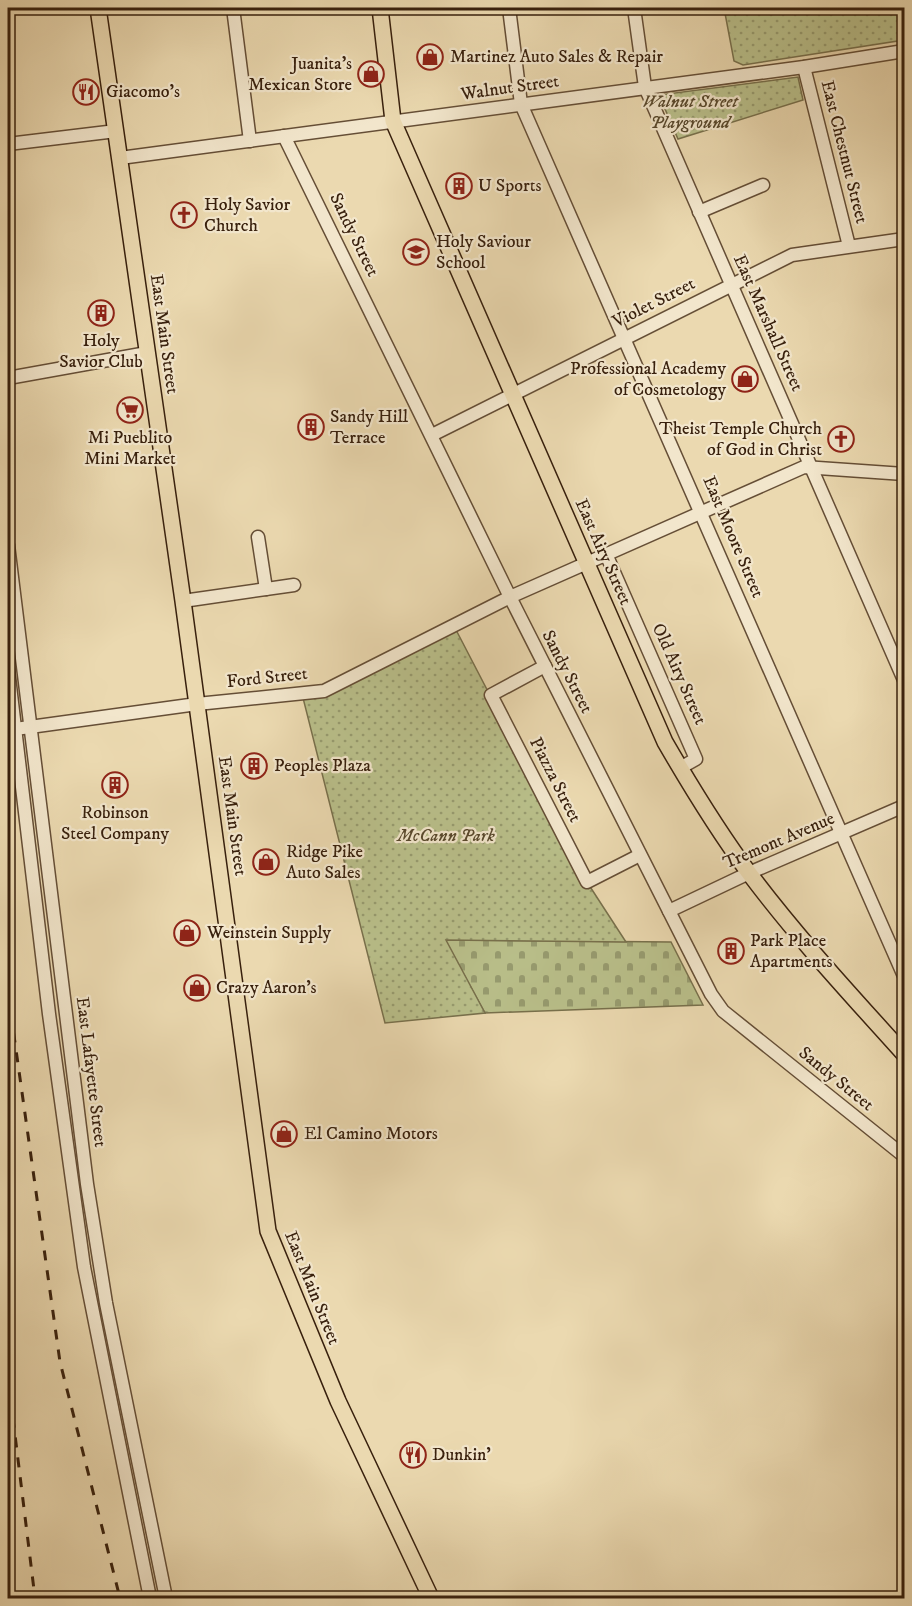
<svg xmlns="http://www.w3.org/2000/svg" width="912" height="1606" font-family="'IM FELL DW Pica',serif">
<style>
.cemetery{fill:url(#cemetery-stones);stroke:#78704c;stroke-width:1.5}
.park{fill:url(#park-dots);stroke:#78704c;stroke-width:1.5}
.lines{fill:none;stroke-linecap:round;stroke-linejoin:round}
.minor-casing{stroke:#654e36;stroke-width:15}
.major-casing{stroke:#38200d;stroke-width:18}
.minor{stroke:#f2e6cc;stroke-width:12}
.major{stroke:#ebd9b0;stroke-width:15}
.rail{stroke:#38200d;stroke-width:3;stroke-dasharray:10 10;stroke-linecap:butt}
.labels{text-anchor:middle;dominant-baseline:central;stroke-width:4.5;stroke-linejoin:round;paint-order:stroke}
.poi-label{font-size:18px;fill:#38200d;stroke:#f2e6cc;text-anchor:start}
.street-label{font-size:18px;fill:#38200d;stroke:#f2e6cc}
.park-label{font-size:18px;font-style:italic;fill:#58482c;stroke:#f2e6cc}
</style>
<defs>
<pattern id="cemetery-stones" width="16" height="16" patternUnits="userSpaceOnUse" patternTransform="scale(1.5)"><rect width="16" height="16" fill="#b9bf8a"/><path d="M2 7V4a2 2 0 0 1 4 0v3zM10 15v-3a2 2 0 0 1 4 0v3z" fill="#979b6f"/></pattern>
<pattern id="park-dots" width="8" height="8" patternUnits="userSpaceOnUse" patternTransform="scale(1.5)"><rect width="8" height="8" fill="#b9bf8a"/><path d="M2 2h.1M6 6h.1" fill="none" stroke="#979b6f" stroke-width="1.8" stroke-linecap="round"/></pattern>
</defs>
<rect width="100%" height="100%" fill="#ebd9b0"/>
<filter id="stains"><feTurbulence type="fractalNoise" baseFrequency=".00333" numOctaves="4"/><feColorMatrix values="0 0 0 0 .2 0 0 0 0 .09 0 0 0 0 .02 0 0 0 .5 -.17"/></filter>
<radialGradient id="worn" r=".72"><stop offset=".6" stop-color="#630" stop-opacity="0"/><stop offset="1" stop-color="#630" stop-opacity=".3"/></radialGradient>
<path class="cemetery" d="M445,940L671,942L703,1005L485,1013Z"/>
<g class="park">
<path d="M724,8H904V40L743,65L734,61Z"/>
<path d="M798,77L803,100L678,139L659,95Z"/>
<path d="M454,626L587,882L626,942L446,940L485,1013L385,1023L302,694L324,691Z"/>
</g>
<g class="lines">
<g class="minor-casing">
<g id="minor">
<path d="M233,8L250,141"/>
<path d="M509,8L521,104L904,976"/>
<path d="M634,8L645,87L904,680"/>
<path d="M804,67L849,246"/>
<path d="M284,136L510,597L711,994L723,1011L904,1156"/>
<path d="M8,144L116,131"/>
<path d="M120,158L804,67L904,51"/>
<path d="M699,212L763,185"/>
<path d="M8,378L147,353"/>
<path d="M432,435L792,255L904,239"/>
<path d="M258,537L266,589"/>
<path d="M8,545L87,1184L106,1303L166,1598"/>
<path d="M606,554L696,759L680,768"/>
<path d="M183,601L294,585"/>
<path d="M545,666L491,695L587,882L640,855"/>
<path d="M8,669L49,1014L84,1267L150,1598"/>
<path d="M8,730L197,704L324,691L510,597L804,467L904,474"/>
<path d="M669,911L749,873L904,806"/>
</g>
</g>
<g class="major-casing">
<g id="major">
<path d="M98,8L183,601L268,1231L338,1401L431,1598"/>
<path d="M380,8L393,121L665,742C691,787 718,831 749,873C797,937 851,995 904,1054"/>
</g>
</g>
<use href="#minor" class="minor"/>
<use href="#major" class="major"/>
<g class="rail">
<path d="M8,993L60,1362L120,1598"/>
<path d="M8,1378L35,1598"/>
</g>
</g>
<defs>
<g id="shop-ring" transform="scale(1.35)"><circle r="9.5" fill="#f2e6cc" stroke="#8f2418" stroke-width="1.5"/><path d="M-5-2.5h2.3a2.7 3.5 0 0 1 5.4 0H5L5.5 6h-11ZM-1.5-2.5h3a1.5 2.3 0 0 0-3 0Z" fill="#8f2418"/></g>
<g id="restaurant-ring" transform="scale(1.35)"><circle r="9.5" fill="#f2e6cc" stroke="#8f2418" stroke-width="1.5"/><path d="M-5-6h1v4h1v-4h1v4h1v-4h1v5L-1.5 .5V6h-2V.5L-5-1ZM5-6V6H3V1.5H1.5Q1.5-4 5-6Z" fill="#8f2418"/></g>
<g id="building-ring" transform="scale(1.35)"><circle r="9.5" fill="#f2e6cc" stroke="#8f2418" stroke-width="1.5"/><path d="M-4-6H4V6H1V3H-1V6H-4ZM-2.5-4.3h1.7v1.8h-1.7ZM.8-4.3h1.7v1.8H.8ZM-2.5-1h1.7V.8h-1.7ZM.8-1h1.7V.8H.8Z" fill="#8f2418"/></g>
<g id="church-ring" transform="scale(1.35)"><circle r="9.5" fill="#f2e6cc" stroke="#8f2418" stroke-width="1.5"/><path d="M-1.2-6h2.4v3.5h3.3v2.4h-3.3V6h-2.4V-.1h-3.3v-2.4h3.3Z" fill="#8f2418"/></g>
<g id="school-ring" transform="scale(1.35)"><circle r="9.5" fill="#f2e6cc" stroke="#8f2418" stroke-width="1.5"/><path d="M0-5L7-2L0 1L-7-2ZM-4 1L0 2.5L4 1V4Q0 6-4 4Z" fill="#8f2418"/></g>
<g id="supermarket-ring" transform="scale(1.35)"><circle r="9.5" fill="#f2e6cc" stroke="#8f2418" stroke-width="1.5"/><path d="M-6-5.5h2.5l.6 2H6L4.5 2H-2.5L-4.4-4H-6ZM-1.5 3.2a1.3 1.3 0 1 0 .1 0ZM3 3.2a1.3 1.3 0 1 0 .1 0Z" fill="#8f2418"/></g>
</defs>
<g fill-rule="evenodd">
<use href="#shop-ring" x="430" y="57"/>
<use href="#shop-ring" x="371" y="74"/>
<use href="#restaurant-ring" x="86" y="92"/>
<use href="#building-ring" x="459" y="186"/>
<use href="#church-ring" x="184" y="215"/>
<use href="#school-ring" x="416" y="252"/>
<use href="#building-ring" x="101" y="313"/>
<use href="#shop-ring" x="745" y="379"/>
<use href="#supermarket-ring" x="130" y="410"/>
<use href="#building-ring" x="311" y="427"/>
<use href="#church-ring" x="841" y="439"/>
<use href="#building-ring" x="254" y="766"/>
<use href="#building-ring" x="115" y="785"/>
<use href="#shop-ring" x="266" y="862"/>
<use href="#shop-ring" x="187" y="933"/>
<use href="#building-ring" x="731" y="951"/>
<use href="#shop-ring" x="197" y="988"/>
<use href="#shop-ring" x="284" y="1134"/>
<use href="#restaurant-ring" x="413" y="1455"/>
</g>
<g class="labels">
<g class="poi-label">
<text x="450" y="57">Martinez Auto Sales &amp; Repair</text>
<text x="352" y="64" text-anchor="end">Juanita's<tspan x="352" dy="21">Mexican Store</tspan></text>
<text x="106" y="92">Giacomo's</text>
<text x="478" y="186">U Sports</text>
<text x="204" y="205">Holy Savior<tspan x="204" dy="21">Church</tspan></text>
<text x="436" y="242">Holy Saviour<tspan x="436" dy="21">School</tspan></text>
<text x="101" y="341" text-anchor="middle">Holy<tspan x="101" dy="21">Savior Club</tspan></text>
<text x="726" y="369" text-anchor="end">Professional Academy<tspan x="726" dy="21">of Cosmetology</tspan></text>
<text x="330" y="417">Sandy Hill<tspan x="330" dy="21">Terrace</tspan></text>
<text x="822" y="429" text-anchor="end">Theist Temple Church<tspan x="822" dy="21">of God in Christ</tspan></text>
<text x="130" y="438" text-anchor="middle">Mi Pueblito<tspan x="130" dy="21">Mini Market</tspan></text>
<text x="274" y="766">Peoples Plaza</text>
<text x="115" y="813" text-anchor="middle">Robinson<tspan x="115" dy="21">Steel Company</tspan></text>
<text x="286" y="852">Ridge Pike<tspan x="286" dy="21">Auto Sales</tspan></text>
<text x="207" y="933">Weinstein Supply</text>
<text x="750" y="941">Park Place<tspan x="750" dy="21">Apartments</tspan></text>
<text x="216" y="988">Crazy Aaron's</text>
<text x="304" y="1134">El Camino Motors</text>
<text x="432" y="1455">Dunkin'</text>
</g>
<g class="street-label">
<text transform="translate(510 88) rotate(-8)">Walnut Street</text>
<text transform="translate(844 152) rotate(76)">East Chestnut Street</text>
<text transform="translate(354 235) rotate(64)">Sandy Street</text>
<text transform="translate(654 303) rotate(-27)">Violet Street</text>
<text transform="translate(768 323) rotate(66)">East Marshall Street</text>
<text transform="translate(164 334) rotate(82)">East Main Street</text>
<text transform="translate(733 537) rotate(67)">East Moore Street</text>
<text transform="translate(603 552) rotate(66)">East Airy Street</text>
<text transform="translate(567 672) rotate(63)">Sandy Street</text>
<text transform="translate(679 674) rotate(66)">Old Airy Street</text>
<text transform="translate(267 678) rotate(-6)">Ford Street</text>
<text transform="translate(555 780) rotate(63)">Piazza Street</text>
<text transform="translate(232 816) rotate(82)">East Main Street</text>
<text transform="translate(779 841) rotate(-23)">Tremont Avenue</text>
<text transform="translate(91 1072) rotate(83)">East Lafayette Street</text>
<text transform="translate(836 1079) rotate(39)">Sandy Street</text>
<text transform="translate(312 1288) rotate(68)">East Main Street</text>
</g>
<g class="park-label">
<text x="690" y="102">Walnut Street<tspan x="690" dy="21">Playground</tspan></text>
<text x="446" y="836">McCann Park</text>
</g>
</g>
<rect width="912" height="1606" fill="none" stroke="#ebd9b0" stroke-width="30"/>
<rect x="9" y="9" width="894" height="1588" fill="none" stroke="#38200d" stroke-width="3"/>
<rect x="15" y="15" width="882" height="1576" fill="none" stroke="#38200d" stroke-width="1.5"/>
<rect width="100%" height="100%" filter="url(#stains)"/>
<rect width="100%" height="100%" fill="url(#worn)"/>
</svg>
